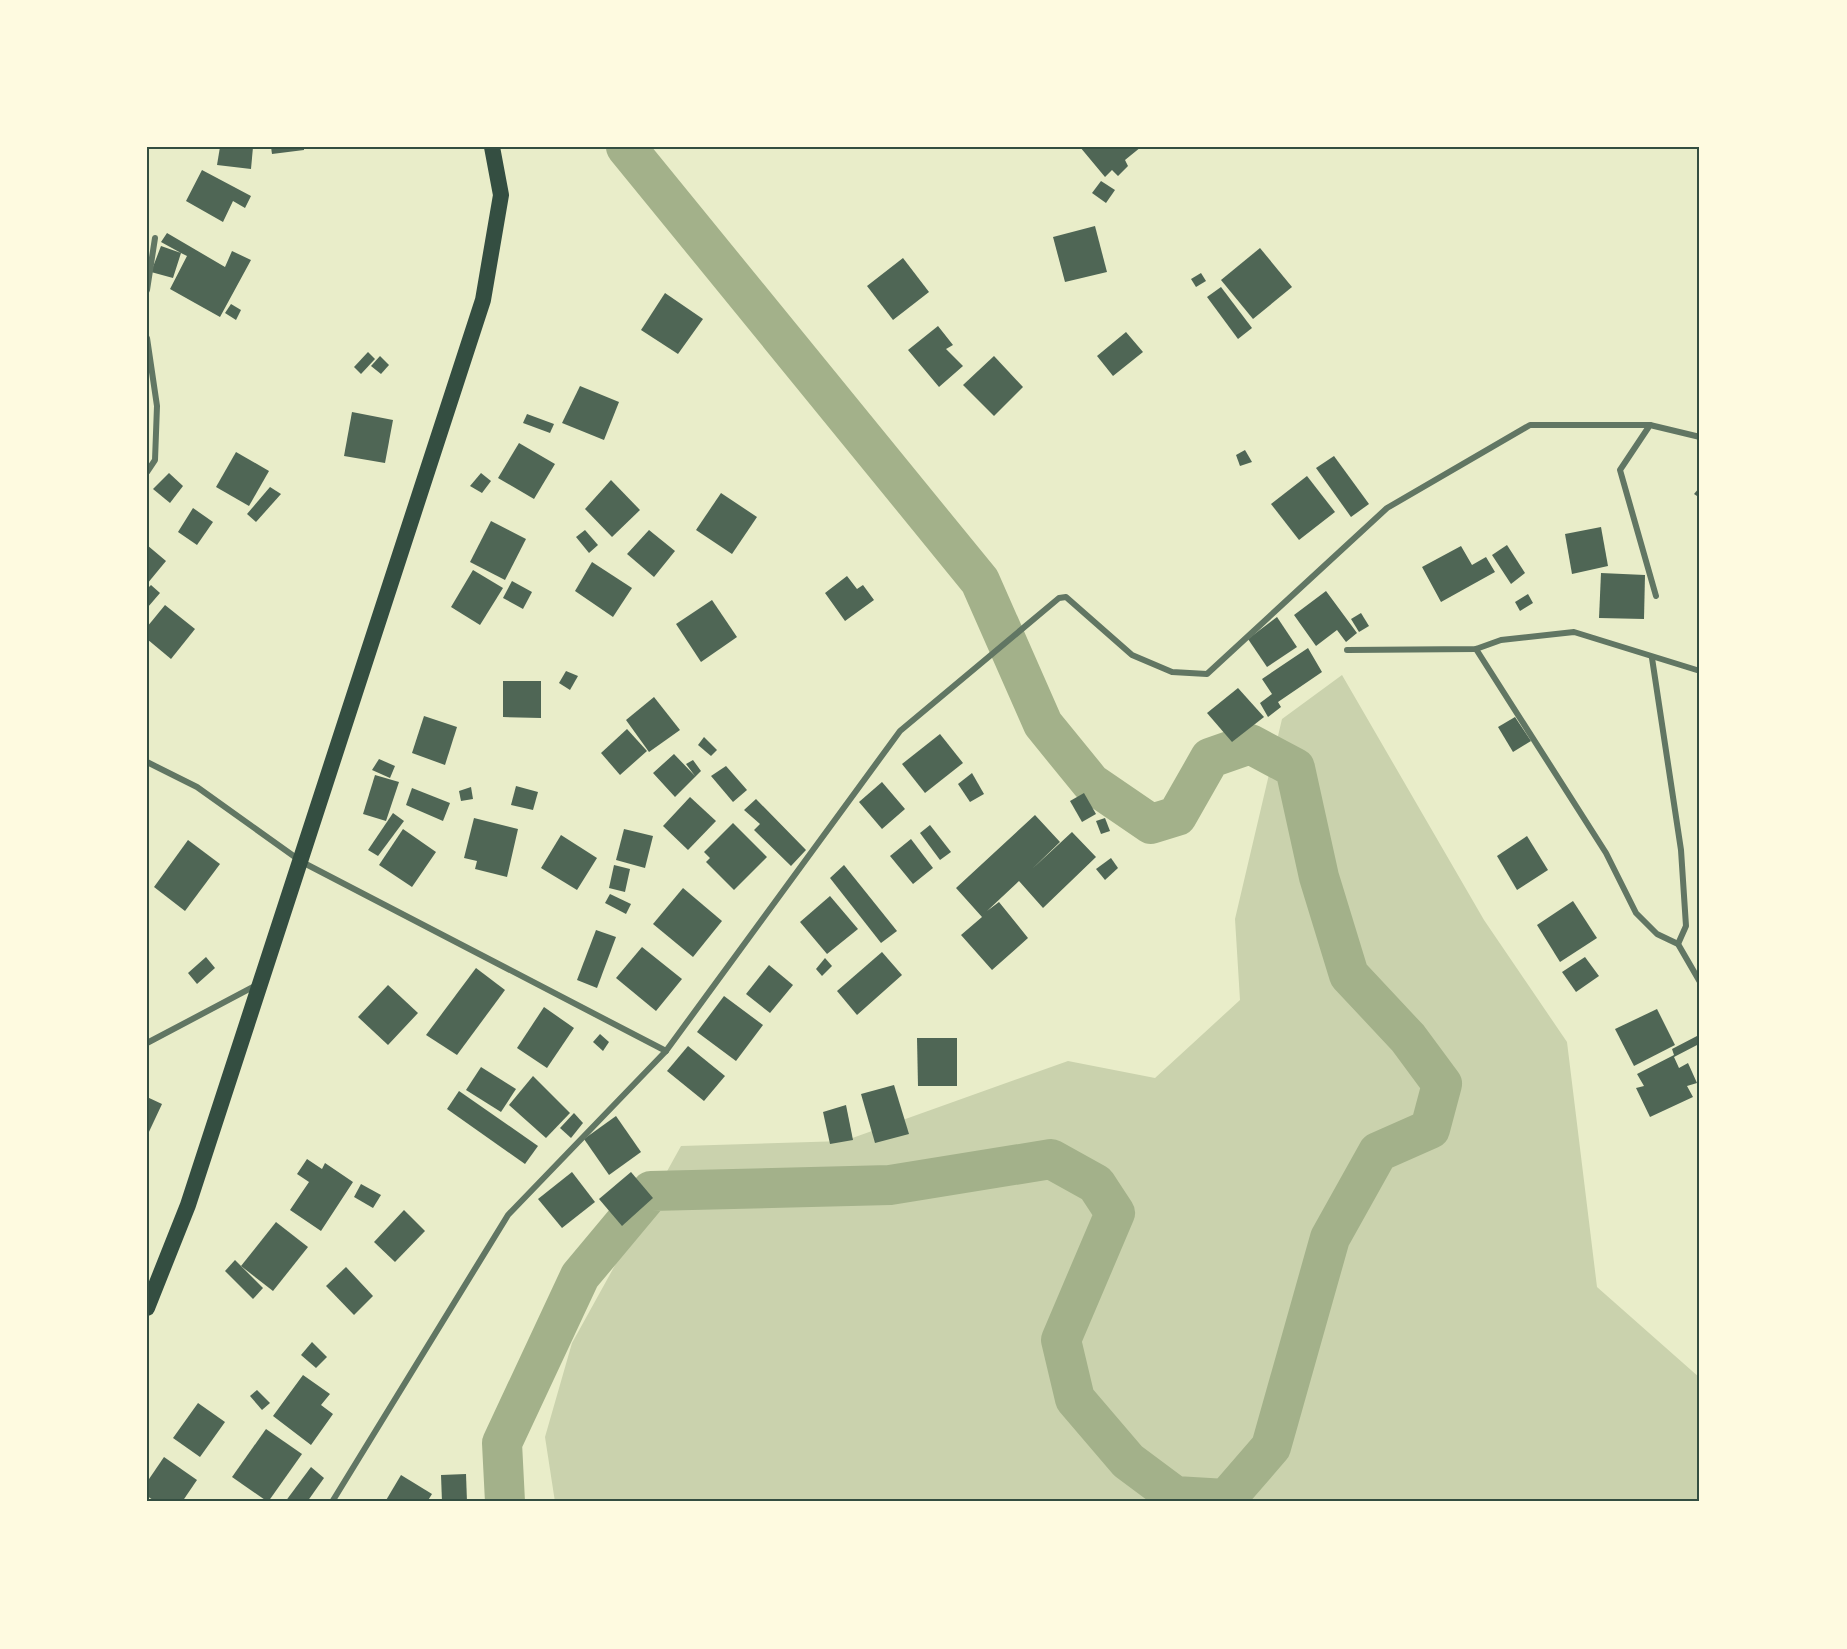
<svg xmlns="http://www.w3.org/2000/svg" width="1847" height="1649" font-family="'Alegreya Sans',sans-serif">
<style>
.green{fill:#cad2ad}
.lines{fill:none;stroke-linecap:round;stroke-linejoin:round}
.river{stroke:#a3b18a;stroke-width:40}
.building{fill:#4f6655}
.minor{stroke:#617663;stroke-width:6}
.trunk{stroke:#344e41;stroke-width:16}
.neatline{fill:none;stroke:#344e41;stroke-width:2}
</style>
<rect width="100%" height="100%" fill="#e9edc9"/>
<path class="green" d="M1342,675L1484,920L1567,1042L1597,1287L1700,1378V1502H555L545,1437L572,1343L681,1146L844,1141L1068,1061L1155,1078L1240,1000L1235,919L1282,719Z"/>
<g class="lines">
<path class="river" d="M505,1502L502,1443L580,1276L651,1191L890,1185L1051,1159L1096,1184L1115,1213L1061,1340L1075,1399L1128,1461L1175,1496L1226,1499L1271,1447L1330,1238L1378,1152L1430,1129L1442,1084L1408,1038L1349,975L1319,877L1295,768L1250,744L1210,758L1177,816L1151,824L1091,783L1043,724L980,581L626,147"/>
</g>
<g class="building">
<path d="M220,147H253L251,169L217,165Z"/>
<path d="M271,147H304V150L272,154Z"/>
<path d="M1080,147H1141L1125,160L1128,166L1118,176L1112,170L1105,177Z"/>
<path d="M202,170L251,196L245,208L233,201L223,222L186,201Z"/>
<path d="M1101,181L1115,190L1106,203L1092,193Z"/>
<path d="M1095,226L1107,272L1065,282L1053,237Z"/>
<path d="M167,233L225,267L232,251L251,260L220,317L170,289L187,256L181,253L173,278L151,272L161,246L181,253L161,242Z"/>
<path d="M1260,248L1292,287L1253,319L1221,280Z"/>
<path d="M903,258L929,292L893,320L867,286Z"/>
<path d="M1201,273L1206,281L1196,287L1191,279Z"/>
<path d="M1221,287L1252,328L1238,339L1207,297Z"/>
<path d="M665,293L703,319L678,354L641,330Z"/>
<path d="M231,304L241,310L236,320L225,313Z"/>
<path d="M938,326L953,345L946,349L963,366L939,387L908,350Z"/>
<path d="M1126,332L1143,352L1113,376L1097,356Z"/>
<path d="M368,352L375,359L361,374L354,367Z"/>
<path d="M380,356L389,365L381,374L371,366Z"/>
<path d="M994,356L1023,387L994,416L963,385Z"/>
<path d="M580,386L619,402L604,440L562,423Z"/>
<path d="M352,412L393,420L385,463L344,456Z"/>
<path d="M527,414L554,424L550,433L523,423Z"/>
<path d="M519,443L555,464L534,499L498,478Z"/>
<path d="M1245,450L1252,462L1240,466L1236,455Z"/>
<path d="M236,452L269,471L249,506L216,487Z"/>
<path d="M1334,456L1369,504L1351,517L1316,468Z"/>
<path d="M169,473L183,486L170,503L153,489Z"/>
<path d="M481,473L491,481L482,493L470,486Z"/>
<path d="M1307,476L1335,512L1299,540L1271,504Z"/>
<path d="M611,480L640,510L612,537L585,509Z"/>
<path d="M270,487L281,494L256,522L247,514Z"/>
<path d="M1700,487V498L1694,494Z"/>
<path d="M721,493L757,517L732,554L696,530Z"/>
<path d="M193,508L213,522L197,545L178,532Z"/>
<path d="M491,521L526,539L505,580L470,562Z"/>
<path d="M1601,527L1608,566L1572,574L1565,534Z"/>
<path d="M585,530L598,545L589,553L576,537Z"/>
<path d="M649,530L675,551L654,577L627,554Z"/>
<path d="M147,545L166,561L147,584Z"/>
<path d="M1507,545L1525,573L1511,584L1492,555Z"/>
<path d="M1461,546L1472,565L1486,557L1495,572L1441,602L1422,567Z"/>
<path d="M592,562L632,588L613,617L575,591Z"/>
<path d="M473,570L503,588L480,625L451,607Z"/>
<path d="M1601,573L1645,575L1644,619L1599,618Z"/>
<path d="M847,576L857,589L863,585L874,600L845,621L825,593Z"/>
<path d="M512,581L532,592L523,609L503,598Z"/>
<path d="M151,585L160,593L148,607L147,589Z"/>
<path d="M1326,591L1357,633L1346,642L1337,630L1316,646L1294,615Z"/>
<path d="M1528,594L1533,603L1520,611L1515,602Z"/>
<path d="M712,600L737,637L701,662L676,624Z"/>
<path d="M165,605L195,629L171,659L147,639V627Z"/>
<path d="M1361,613L1369,626L1359,632L1351,619Z"/>
<path d="M1277,617L1297,647L1267,667L1248,639Z"/>
<path d="M1308,648L1322,672L1278,702L1281,707L1268,717L1260,703L1272,694L1262,679Z"/>
<path d="M566,671L578,676L570,690L559,683Z"/>
<path d="M503,681H541V718L503,717Z"/>
<path d="M1238,688L1264,717L1232,742L1207,713Z"/>
<path d="M654,697L680,730L649,752L626,720Z"/>
<path d="M424,716L457,727L445,765L412,753Z"/>
<path d="M1515,717L1531,741L1513,752L1498,727Z"/>
<path d="M627,729L647,751L620,775L601,753Z"/>
<path d="M940,734L963,763L925,793L902,764Z"/>
<path d="M704,737L717,750L711,756L698,745Z"/>
<path d="M674,754L695,776L686,764L693,760L701,771L675,797L653,773Z"/>
<path d="M379,759L395,766L390,778L372,770Z"/>
<path d="M726,766L747,790L733,802L711,776Z"/>
<path d="M972,773L984,794L970,802L958,784Z"/>
<path d="M375,775L399,782L386,821L363,814Z"/>
<path d="M882,782L905,809L882,829L859,802Z"/>
<path d="M516,786L538,792L533,810L511,805Z"/>
<path d="M471,787L473,799L461,801L459,791Z"/>
<path d="M412,788L450,803L443,821L406,805Z"/>
<path d="M1084,793L1096,814L1082,822L1070,801Z"/>
<path d="M690,797L716,821L688,850L663,826Z"/>
<path d="M756,799L806,850L791,866L754,830L760,824L744,810Z"/>
<path d="M393,813L404,821L378,856L368,850Z"/>
<path d="M1035,815L1060,842L1032,869L1072,832L1096,857L1043,908L1019,881L987,911L999,902L1028,938L992,970L961,935L982,917L956,888Z"/>
<path d="M474,818L518,829L507,877L475,869L477,861L464,858Z"/>
<path d="M1105,818L1110,831L1101,834L1096,821Z"/>
<path d="M733,823L767,857L734,890L706,862L710,858L704,852Z"/>
<path d="M930,825L951,852L940,860L920,833Z"/>
<path d="M403,829L436,852L412,887L379,865Z"/>
<path d="M624,829L653,836L645,868L616,860Z"/>
<path d="M561,835L597,858L577,890L541,868Z"/>
<path d="M1527,836L1548,870L1517,890L1497,856Z"/>
<path d="M911,839L933,868L913,884L890,856Z"/>
<path d="M188,840L220,864L185,911L154,887Z"/>
<path d="M1111,858L1118,868L1105,880L1096,869Z"/>
<path d="M614,865L630,869L625,892L609,888Z"/>
<path d="M844,865L897,931L881,943L830,878Z"/>
<path d="M683,888L722,921L693,957L653,924Z"/>
<path d="M610,894L631,904L626,914L605,903Z"/>
<path d="M830,896L858,929L827,954L800,922Z"/>
<path d="M1573,901L1597,938L1560,962L1537,925Z"/>
<path d="M596,930L616,937L597,988L577,980Z"/>
<path d="M642,947L682,979L656,1011L616,978Z"/>
<path d="M882,952L902,975L857,1015L837,991Z"/>
<path d="M206,957L215,968L197,984L188,973Z"/>
<path d="M1585,957L1599,976L1576,992L1562,972Z"/>
<path d="M825,958L832,966L822,976L816,969Z"/>
<path d="M769,965L793,985L770,1013L746,994Z"/>
<path d="M476,968L505,990L457,1055L426,1035Z"/>
<path d="M388,985L418,1013L388,1045L358,1017Z"/>
<path d="M724,996L763,1025L736,1061L697,1032Z"/>
<path d="M544,1007L574,1028L547,1068L517,1048Z"/>
<path d="M1657,1009L1675,1045L1634,1066L1615,1029Z"/>
<path d="M600,1034L609,1042L603,1051L593,1042Z"/>
<path d="M1697,1036L1699,1044L1674,1057L1679,1068L1688,1063L1697,1083L1687,1086L1693,1097L1650,1117L1636,1088L1644,1086L1637,1074L1674,1055L1672,1049Z"/>
<path d="M917,1038H957V1086H918Z"/>
<path d="M688,1046L725,1076L704,1101L667,1071Z"/>
<path d="M481,1067L516,1089L501,1112L466,1090Z"/>
<path d="M533,1076L570,1113L546,1138L509,1105Z"/>
<path d="M894,1085L909,1134L875,1143L861,1094Z"/>
<path d="M459,1091L538,1146L525,1164L447,1109Z"/>
<path d="M147,1097L162,1104L147,1136Z"/>
<path d="M846,1105L853,1140L830,1144L823,1112Z"/>
<path d="M574,1113L583,1123L571,1138L560,1128Z"/>
<path d="M616,1116L641,1152L609,1175L584,1139Z"/>
<path d="M307,1159L322,1169L325,1163L353,1182L321,1231L290,1210L309,1182L297,1174Z"/>
<path d="M572,1172L595,1202L562,1228L538,1199Z"/>
<path d="M631,1172L653,1198L622,1226L599,1199Z"/>
<path d="M361,1184L381,1195L373,1208L354,1197Z"/>
<path d="M404,1210L425,1231L395,1262L374,1242Z"/>
<path d="M276,1222L308,1247L273,1291L241,1266Z"/>
<path d="M235,1260L263,1288L253,1299L225,1271Z"/>
<path d="M346,1267L373,1296L354,1315L326,1286Z"/>
<path d="M312,1342L327,1357L316,1368L301,1355Z"/>
<path d="M303,1375L330,1394L321,1405L333,1414L311,1445L273,1416Z"/>
<path d="M257,1390L270,1403L262,1410L250,1396Z"/>
<path d="M198,1403L225,1422L200,1457L173,1438Z"/>
<path d="M266,1429L302,1454L268,1502L232,1477Z"/>
<path d="M164,1457L197,1480L182,1502H156L147,1496V1482Z"/>
<path d="M311,1467L324,1478L307,1502H285Z"/>
<path d="M466,1474L467,1502H442L441,1475Z"/>
<path d="M401,1475L432,1494L427,1502H385Z"/>
</g>
<g class="lines">
<g class="minor">
<path d="M147,290L155,238"/>
<path d="M147,338L157,406L155,460L147,472"/>
<path d="M1656,596L1620,470L1650,425L1700,437"/>
<path d="M1476,649L1606,853L1636,913L1657,934L1678,944L1700,982"/>
<path d="M1347,650L1476,649L1501,640L1574,632L1700,671"/>
<path d="M1652,658L1681,850L1686,926L1678,944"/>
<path d="M147,762L197,787L302,862L666,1051"/>
<path d="M147,1043L255,986"/>
<path d="M332,1502L508,1215L666,1051L900,731L1059,598L1066,597L1132,655L1172,672L1207,674L1387,508L1530,425H1650"/>
</g>
<path class="trunk" d="M147,1308L188,1205L483,300L501,195L492,147"/>
</g>
<rect width="1847" height="1649" fill="none" stroke="#fefae0" stroke-width="297"/>
<rect x="148" y="148" width="1550" height="1352" class="neatline"/>
</svg>
